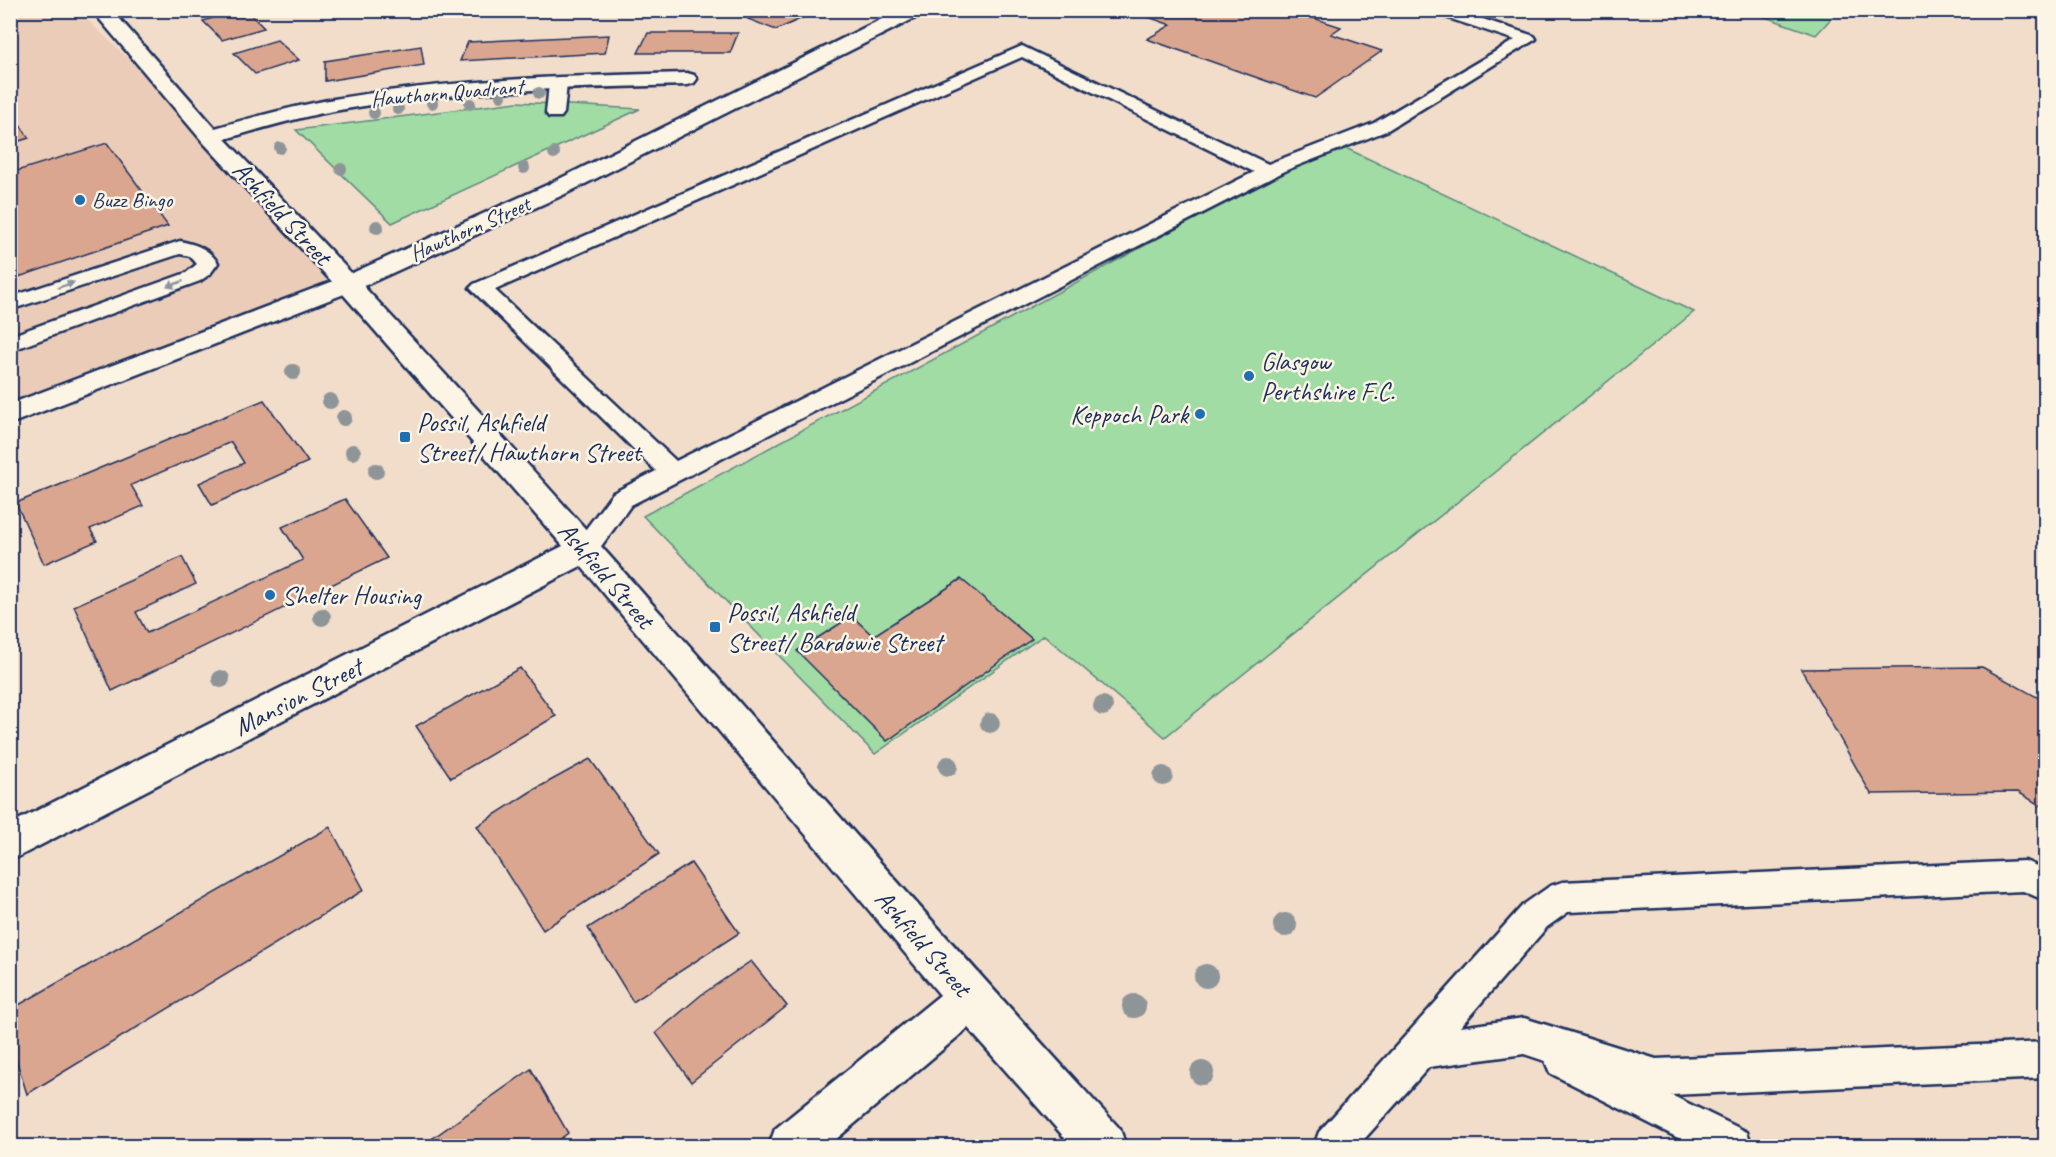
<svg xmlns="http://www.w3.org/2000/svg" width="2056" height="1157" font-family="Caveat,sans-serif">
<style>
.built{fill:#ebccb9}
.green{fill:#a0dca3;stroke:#5e8680;stroke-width:1.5}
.building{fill:#daa68f;stroke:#1b2f5e;stroke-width:1.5}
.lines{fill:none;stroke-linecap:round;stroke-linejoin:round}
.lane-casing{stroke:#1b2f5e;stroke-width:5}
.street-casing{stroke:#1b2f5e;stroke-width:5}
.secondary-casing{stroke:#1b2f5e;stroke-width:5}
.lane{fill:#fcf5e5;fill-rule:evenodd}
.street{fill:#fcf5e5;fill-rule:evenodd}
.secondary{fill:#fcf5e5;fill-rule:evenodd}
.tree{fill:#8e9598}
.oneway{fill:#8c92a2}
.poi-dot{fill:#1f6fb2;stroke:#fcf5e5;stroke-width:2}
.labels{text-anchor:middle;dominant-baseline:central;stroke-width:5;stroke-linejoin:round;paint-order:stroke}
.far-street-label{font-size:22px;fill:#1b2f5e;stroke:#fcf5e5}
.far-poi-label{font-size:22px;fill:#1b2f5e;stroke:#fcf5e5;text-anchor:start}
.street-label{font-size:26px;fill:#1b2f5e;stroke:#fcf5e5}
.poi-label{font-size:26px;fill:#1b2f5e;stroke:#fcf5e5;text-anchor:start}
</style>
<rect width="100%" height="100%" fill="#f2ddcb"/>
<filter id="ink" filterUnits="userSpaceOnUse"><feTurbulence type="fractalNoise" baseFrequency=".0167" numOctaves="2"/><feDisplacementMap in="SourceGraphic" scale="12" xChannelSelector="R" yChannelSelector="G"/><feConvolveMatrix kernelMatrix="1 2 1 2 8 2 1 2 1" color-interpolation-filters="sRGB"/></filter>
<g filter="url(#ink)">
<path class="built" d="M11,11H78L210,136L348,284L11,415Z"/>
<g class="green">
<path d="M1748,11H1838L1816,35Z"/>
<path d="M517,102L640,109L392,223L296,130Z"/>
<path d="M1335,143L1694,312L1165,737L1044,635L875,754L643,516Z"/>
</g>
<g class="building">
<path d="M240,10H246L264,28L222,40L203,21Z"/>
<path d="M768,10H812L816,12L776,30L748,19Z"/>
<path d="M1289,10L1341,27L1331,34L1382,51L1315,98L1147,39L1171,25L1131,11Z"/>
<path d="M648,33H738L730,53H638Z"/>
<path d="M609,35L605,53L460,61L468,42Z"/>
<path d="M277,40L299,60L255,74L234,53Z"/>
<path d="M421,46L424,65L325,81V61Z"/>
<path d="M10,110L29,138L10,144Z"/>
<path d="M107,143L168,226L10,280V173Z"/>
<path d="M264,400L308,462L212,505L199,483L244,463L231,442L131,485L143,506L90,529L97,541L44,564L16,503Z"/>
<path d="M345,499L387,558L112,691L74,606L182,557L196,584L136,612L147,633L303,560L282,527Z"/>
<path d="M961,579L1032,639L887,741L797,651L852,616L873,636Z"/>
<path d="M1982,667L2046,702V809L2018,792L1871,794L1801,669Z"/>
<path d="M520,668L556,716L451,778L416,726Z"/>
<path d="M590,759L659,854L543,930L477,826L530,792Z"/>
<path d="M330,827L364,890L27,1094L10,1040V1010Z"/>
<path d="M691,863L739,933L633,1002L588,928Z"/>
<path d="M751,961L787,1006L691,1082L656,1033L701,995Z"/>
<path d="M531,1069L568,1133L551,1146H428L426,1143Z"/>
</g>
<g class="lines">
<g class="lane-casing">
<g id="lane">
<path d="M1432,10H1456L1534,36L1536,39L1386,131L1289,169L631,505L594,556L585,559L576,556L572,549L576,542L613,493L656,471L474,292L470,288L474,284L1022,46L1268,164L1374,123L1515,40L1433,13ZM1022,57L1254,172L676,461L495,290Z"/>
<path d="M558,79L564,80L567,84L564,113L561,117H549L546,113L549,84L552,80Z"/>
<path d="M180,241C197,245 208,248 218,263L210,274L200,281L10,351V336L186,273L197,264L190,256L180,254L10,310V297Z"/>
<path d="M2025,861L2046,870V901L2023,891L1568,912L1547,927L1460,1027L1524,1018L1656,1059L2046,1042V1078L1671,1095L1747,1132L1752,1146H1694L1550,1073L1545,1061L1524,1054L1429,1067L1358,1146H1314L1319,1132L1523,905L1550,886L1562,882Z"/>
</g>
</g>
<g class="street-casing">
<path id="street" d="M92,10H112L215,128C254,117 294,106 334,99C451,79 569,76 687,73L694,75L697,79L694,83L687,85C564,88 439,90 318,114C286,121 256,130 225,139C351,272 476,406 598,543C772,738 943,937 1120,1129L1126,1146H1072L968,1028L828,1146H769L775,1129L940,995L581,566L10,861V824L563,546L336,286L202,141Z"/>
</g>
<g class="secondary-casing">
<path id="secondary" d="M900,10H925L923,14L563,195L357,289L10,424V404L339,279L547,185Z"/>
</g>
<use href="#lane" class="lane"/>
<use href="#street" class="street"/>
<use href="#secondary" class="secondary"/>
</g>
<g class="tree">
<circle cx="539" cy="93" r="6"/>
<circle cx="501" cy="96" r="6"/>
<circle cx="432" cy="103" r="6"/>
<circle cx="470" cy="104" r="6"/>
<circle cx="398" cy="109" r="6"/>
<circle cx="374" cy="113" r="6"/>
<circle cx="280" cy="148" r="6"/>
<circle cx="554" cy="153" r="6"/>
<circle cx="524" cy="168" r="6"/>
<circle cx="341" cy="169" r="6"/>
<circle cx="377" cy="227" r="7"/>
<circle cx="293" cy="372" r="8"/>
<circle cx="330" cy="401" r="8"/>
<circle cx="344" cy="418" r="8"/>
<circle cx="353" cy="452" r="8"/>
<circle cx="376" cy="471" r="8"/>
<circle cx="322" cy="617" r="9"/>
<circle cx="221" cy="679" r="9"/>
<circle cx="1103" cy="706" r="10"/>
<circle cx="990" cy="723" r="10"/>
<circle cx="948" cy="766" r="10"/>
<circle cx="1163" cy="776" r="10"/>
<circle cx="1285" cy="925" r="12"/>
<circle cx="1206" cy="976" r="12"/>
<circle cx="1134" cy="1006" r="12"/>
<circle cx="1202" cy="1073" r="12"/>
</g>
<defs><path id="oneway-solid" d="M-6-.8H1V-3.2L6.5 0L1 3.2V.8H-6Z" transform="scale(1.5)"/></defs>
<g class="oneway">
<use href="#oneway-solid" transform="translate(175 284) rotate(160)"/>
<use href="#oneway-solid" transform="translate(66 285) rotate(-19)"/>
</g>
</g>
<g class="poi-dot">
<circle cx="80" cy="200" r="6"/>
<circle cx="1249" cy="376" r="6"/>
<circle cx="1200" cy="414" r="6"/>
<rect x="399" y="431" width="12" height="12" rx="3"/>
<circle cx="270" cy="595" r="6"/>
<rect x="709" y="621" width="12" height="12" rx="3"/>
</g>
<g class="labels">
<g class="far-street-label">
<text transform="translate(447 93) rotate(-5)">Hawthorn Quadrant</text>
<text transform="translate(470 229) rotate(-24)">Hawthorn Street</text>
</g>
<g class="far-poi-label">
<text x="92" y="200">Buzz Bingo</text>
</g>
<g class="street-label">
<text transform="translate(282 213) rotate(47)">Ashfield Street</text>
<text transform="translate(606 575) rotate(49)">Ashfield Street</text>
<text transform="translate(298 697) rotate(-27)">Mansion Street</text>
<text transform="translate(923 943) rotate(49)">Ashfield Street</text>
</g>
<g class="poi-label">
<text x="1261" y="361">Glasgow<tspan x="1261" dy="30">Perthshire F.C.</tspan></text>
<text x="1188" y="414" text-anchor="end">Keppoch Park</text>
<text x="417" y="422">Possil, Ashfield<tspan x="417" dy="30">Street/ Hawthorn Street</tspan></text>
<text x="282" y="595">Shelter Housing</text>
<text x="727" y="612">Possil, Ashfield<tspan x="727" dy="30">Street/ Bardowie Street</tspan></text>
</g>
</g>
<rect width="2056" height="1157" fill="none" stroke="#fcf5e5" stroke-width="36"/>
<rect x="18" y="18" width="2020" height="1121" fill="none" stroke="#1b2f5e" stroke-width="2" filter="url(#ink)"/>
</svg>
